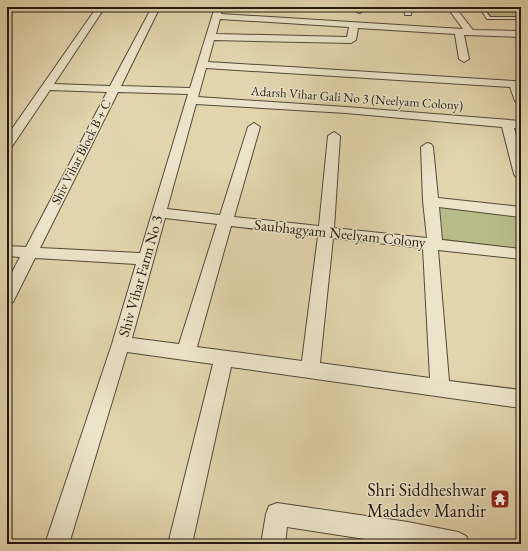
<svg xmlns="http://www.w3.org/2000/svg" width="528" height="551" font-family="'EB Garamond',serif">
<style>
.green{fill:#b6bc88;stroke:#6c6b4d}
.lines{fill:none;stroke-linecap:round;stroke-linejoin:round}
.lane-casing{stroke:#524939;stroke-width:2}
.street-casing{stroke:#524939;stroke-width:2}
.lane{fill:#ece4ca;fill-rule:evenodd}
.street{fill:#ece4ca;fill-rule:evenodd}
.wall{fill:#b5866a;stroke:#221a12}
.labels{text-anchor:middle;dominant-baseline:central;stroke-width:3;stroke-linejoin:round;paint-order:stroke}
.far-street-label{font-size:13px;fill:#221a12;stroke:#ece4ca}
.street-label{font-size:15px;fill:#221a12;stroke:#ece4ca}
.near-poi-label{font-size:18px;fill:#221a12;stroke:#ece4ca;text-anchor:end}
</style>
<rect width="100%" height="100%" fill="#e2d5ad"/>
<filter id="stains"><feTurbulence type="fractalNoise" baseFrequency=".005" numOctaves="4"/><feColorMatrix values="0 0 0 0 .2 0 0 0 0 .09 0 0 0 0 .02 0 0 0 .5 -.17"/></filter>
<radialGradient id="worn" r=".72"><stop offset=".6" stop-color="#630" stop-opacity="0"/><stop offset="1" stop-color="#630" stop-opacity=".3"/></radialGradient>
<g class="green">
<path d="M484,7H513L521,17H491Z"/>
<path d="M437,205L521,215V249L439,239Z"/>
</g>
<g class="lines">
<g class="lane-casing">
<path id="lane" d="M479,7H483L490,17H521V19H487Z"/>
</g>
<g class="street-casing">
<g id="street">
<path d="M97,7H105L54,84L110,86L152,7H160L121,86L190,88L215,7H223L221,14L463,29L447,7H455L473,30L521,31V37L464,35L469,59L464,62L459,59L455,34L358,28L356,40L351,43L214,40L208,62L514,81L521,82V104L515,101L510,87L206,68L198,97L346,107L521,121V129L514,128L521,152V178L516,177L514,174L502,127L346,113L196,104L167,209L220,215L248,127L254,123L260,127L234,217L319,226L328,136L334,132L340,136L334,228L427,238L423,201L421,147L427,143L431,144L433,147L438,198L521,207V217L439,207L442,240L521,249V259L438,250L449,381L521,390V408L231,367L192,544H168L213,364L127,352L69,544H45L112,344L136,264L35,258L13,302L7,304V282L20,257L7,256V246L26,247L107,92L50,90L11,148L7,149V136ZM220,19L349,27L347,37L216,34ZM118,92L188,94L140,253L40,248ZM165,218L217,224L179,344L132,338ZM231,226L318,236L302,361L197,347ZM333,238L423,248L430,378L320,363Z"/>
<path d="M356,7H364V10L360,13L357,12Z"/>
<path d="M404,7H412L411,15H405Z"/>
<path d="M277,503L408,522L458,532L466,536L470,544H397L287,527L285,544H261L266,514L269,506Z"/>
</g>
</g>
<use href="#lane" class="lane"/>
<use href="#street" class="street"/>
</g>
<path class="wall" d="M518,7H521V11Z"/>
<defs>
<g id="temple-square" transform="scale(1)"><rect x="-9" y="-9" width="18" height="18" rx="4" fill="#8f2418" stroke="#ece4ca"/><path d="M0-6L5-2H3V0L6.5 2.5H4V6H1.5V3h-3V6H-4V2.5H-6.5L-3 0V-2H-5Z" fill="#fff"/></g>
</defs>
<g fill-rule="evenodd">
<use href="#temple-square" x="500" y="499"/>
</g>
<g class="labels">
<g class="far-street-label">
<text transform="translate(357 98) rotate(4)">Adarsh Vihar Gali No 3 (Neelyam Colony)</text>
<text transform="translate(81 152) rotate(-63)">Shiv Vihar Block B + C</text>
</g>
<g class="street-label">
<text transform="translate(340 233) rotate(6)">Saubhagyam Neelyam Colony</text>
<text transform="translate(140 276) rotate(-74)">Shiv Vihar Farm No 3</text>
</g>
<g class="near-poi-label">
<text x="486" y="489">Shri Siddheshwar<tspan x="486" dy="21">Madadev Mandir</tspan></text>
</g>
</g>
<rect width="528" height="551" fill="none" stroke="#e2d5ad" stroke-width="24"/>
<rect x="8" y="8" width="512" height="535" fill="none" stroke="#221a12" stroke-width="2"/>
<rect x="12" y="12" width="504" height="527" fill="none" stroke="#221a12"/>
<rect width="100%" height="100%" filter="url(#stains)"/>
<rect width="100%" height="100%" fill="url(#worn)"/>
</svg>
